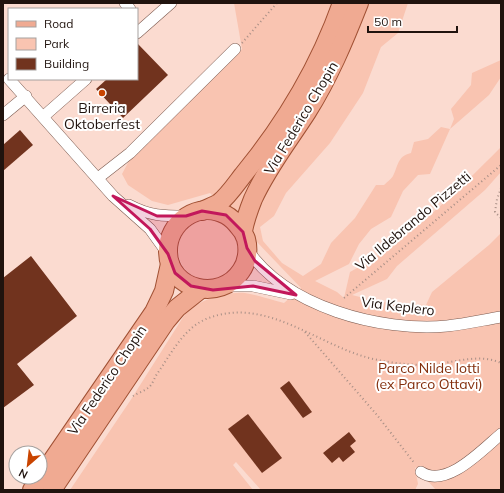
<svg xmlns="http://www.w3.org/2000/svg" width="504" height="493" font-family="Mulish,sans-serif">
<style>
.green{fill:#f9c4b1}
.building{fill:#71331e}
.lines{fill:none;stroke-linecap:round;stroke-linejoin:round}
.minor-casing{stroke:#7c5a4f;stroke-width:12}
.primary-casing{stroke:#a15134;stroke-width:20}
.path{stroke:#a88f86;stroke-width:2;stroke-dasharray:1 3;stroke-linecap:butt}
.minor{stroke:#fff;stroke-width:11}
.primary{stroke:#f0aa92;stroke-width:18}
.marked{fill:#c2185b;fill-opacity:0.2;stroke:#c2185b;stroke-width:3;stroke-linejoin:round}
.poi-dot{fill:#c94400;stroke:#fff;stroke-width:1.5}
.labels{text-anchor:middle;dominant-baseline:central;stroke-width:4;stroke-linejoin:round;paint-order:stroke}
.poi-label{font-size:14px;fill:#20130e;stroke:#fff}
.street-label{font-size:14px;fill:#20130e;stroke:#fff}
.park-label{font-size:14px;fill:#832f0d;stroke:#fff}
</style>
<rect width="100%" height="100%" fill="#fbdbd0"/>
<g class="green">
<path d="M234,3H408L398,33L381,47L363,93L330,143L286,193L274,216L260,227L263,241L282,263L303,276L321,264L331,243L355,218L376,185H384C386,183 391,179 393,176C398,167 397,156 411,153L414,142L428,139L441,127L450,129L454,119L451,109L471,85L472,73L501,60V77L489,95L450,129L430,174L418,175L403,191L391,217L371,229L359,244L349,264L315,281L337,292L344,298L350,272C408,241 455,193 501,147V172L485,190L397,266L387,279L352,295L380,302L426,305L432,292L489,245L501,233V490H436L415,467L418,484L415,490H261L236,462L233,465L253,490H70L130,401L187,311C201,300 226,291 245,293C258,295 272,300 284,303L301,288L210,193L168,205L152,201L128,185L122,174L130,159L242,49Z"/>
<circle cx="208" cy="250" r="30"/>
</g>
<g class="building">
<path d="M137,43L168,75L123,118L96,89L107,79H137Z"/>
<path d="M20,130L33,145L3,171V145Z"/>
<path d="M31,256L77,316L17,364L34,385L3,408V278Z"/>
<path d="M289,381L312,412L303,418L280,388Z"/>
<path d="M248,414L282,458L262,473L228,429Z"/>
<path d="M349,432L356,441L350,446L355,452L343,462L339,457L332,463L323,453Z"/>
</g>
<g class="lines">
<g class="minor-casing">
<g id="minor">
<path d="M125,3L130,9"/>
<path d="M137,33L171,3"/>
<path d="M9,79L113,196L150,229L168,254"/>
<path d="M3,115L26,96"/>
<path d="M44,116L86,79"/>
<path d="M98,178L130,153L235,49"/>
<path d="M129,205C150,216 163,216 186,216"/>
<path d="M247,249C286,307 380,332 447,326C465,324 483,320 501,317"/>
<path d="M225,286H253L291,294"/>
<path d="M421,472C446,489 482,450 501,434"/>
</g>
</g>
<g class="primary-casing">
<g id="primary">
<path d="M202,211C208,208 214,206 219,203C228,196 236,184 243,175C285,124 320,65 342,3"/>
<path d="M243,232C238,226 234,219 226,215C199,200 167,222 168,252C169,291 221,302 241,271C247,263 249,250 246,239C245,236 243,234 243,231C245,220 249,209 253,199C267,168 289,140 307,112C329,77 344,41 359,3"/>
<path d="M32,490L154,312L164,291L170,264"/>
<path d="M52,490L166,321L177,308L201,289"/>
</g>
</g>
<g class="path">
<path d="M242,43L277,3"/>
<path d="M501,188L497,199L495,212L501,218"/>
<path d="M344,298L501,165"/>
<path d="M305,332L377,415L415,464"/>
<path d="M133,396C138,393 145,391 149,387C153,384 154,378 157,374C171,354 183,329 206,319C268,294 320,349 378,360C397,364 420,366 438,364C459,361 481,354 501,363"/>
</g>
<use href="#minor" class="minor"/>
<use href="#primary" class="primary"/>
</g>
<path class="marked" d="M113,196L157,216H186L202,211L226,215L243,232L247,248L255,261L296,295L253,286L213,290L191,286L175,273L168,254L150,229Z"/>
<circle class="poi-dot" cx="102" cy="93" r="4"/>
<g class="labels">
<g class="poi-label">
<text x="102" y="108">Birreria<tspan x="102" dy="16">Oktoberfest</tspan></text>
</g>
<g class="street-label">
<text transform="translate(301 118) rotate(-59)">Via Federico Chopin</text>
<text transform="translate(413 221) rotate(-40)">Via Ildebrando Pizzetti</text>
<text transform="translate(398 306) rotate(7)">Via Keplero</text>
<text transform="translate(107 380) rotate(-56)">Via Federico Chopin</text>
</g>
<g class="park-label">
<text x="429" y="368">Parco Nilde Iotti<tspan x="429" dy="16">(ex Parco Ottavi)</tspan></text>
</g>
</g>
<rect width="504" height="493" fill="none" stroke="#20130e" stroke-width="8"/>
<rect x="8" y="8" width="130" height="72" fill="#ffffff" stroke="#a6a19f"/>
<rect x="16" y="21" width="20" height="6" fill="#f0aa92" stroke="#a6a19f"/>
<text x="44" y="28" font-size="12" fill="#20130e">Road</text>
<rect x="16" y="38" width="20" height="12" fill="#f9c4b1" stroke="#a6a19f"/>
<text x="44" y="48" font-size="12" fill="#20130e">Park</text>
<rect x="16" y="58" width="20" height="12" fill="#71331e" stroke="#a6a19f"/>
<text x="44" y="68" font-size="12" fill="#20130e">Building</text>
<g transform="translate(28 465) rotate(208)"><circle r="19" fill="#ffffff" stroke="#a6a19f"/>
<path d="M0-3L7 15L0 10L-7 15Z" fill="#c94400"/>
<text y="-6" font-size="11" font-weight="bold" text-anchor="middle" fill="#20130e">N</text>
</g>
<path d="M368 26v6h89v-6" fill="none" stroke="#20130e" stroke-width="2"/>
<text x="374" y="26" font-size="12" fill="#20130e" stroke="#ffffff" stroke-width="3" paint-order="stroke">50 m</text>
</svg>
